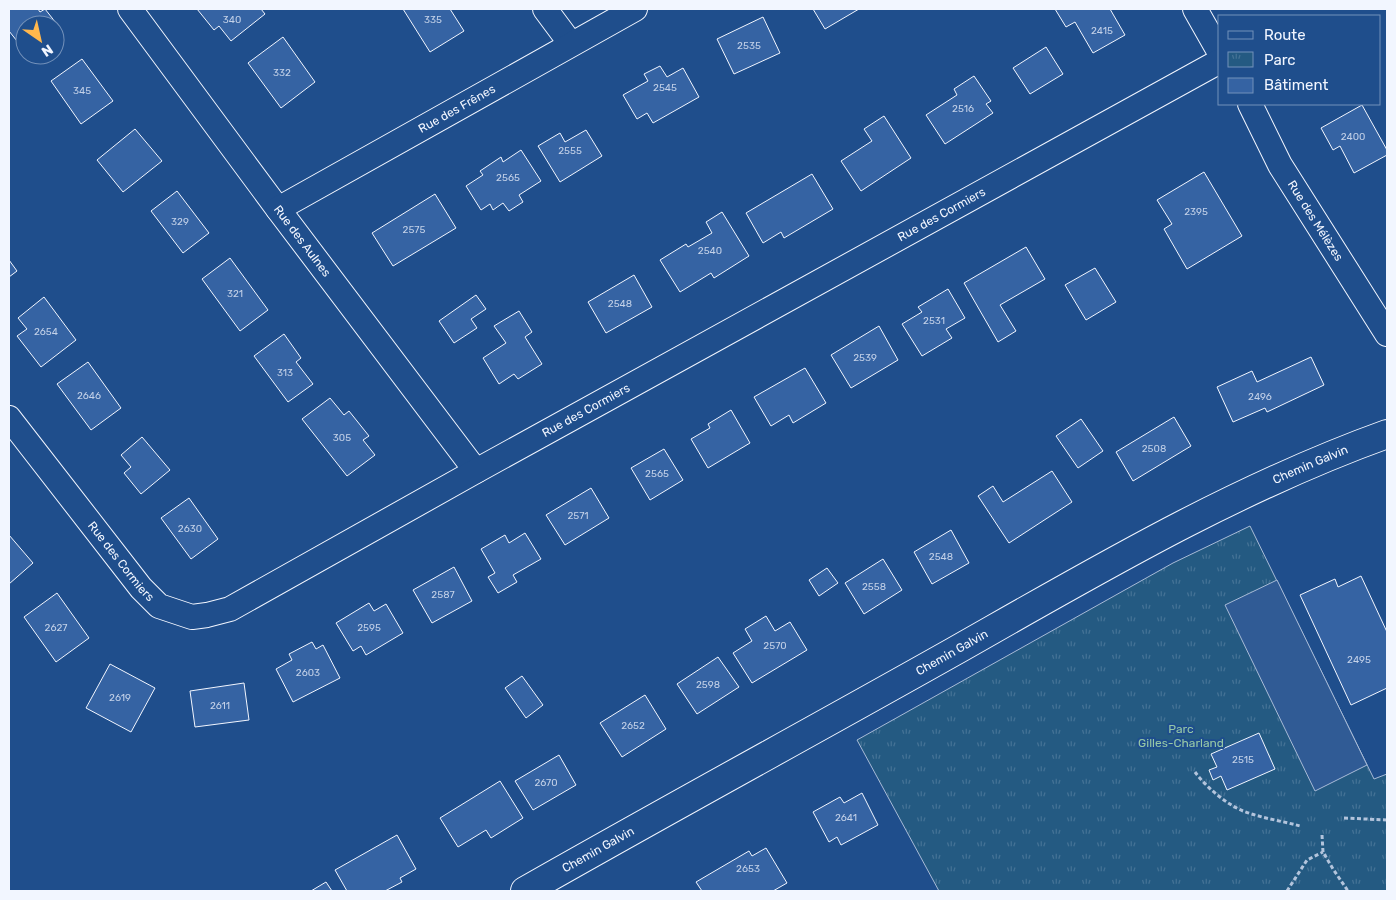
<svg xmlns="http://www.w3.org/2000/svg" width="1396" height="900" font-family="Rubik,sans-serif">
<style>
.park{fill:url(#park-tufts);stroke:#a8bbd7}
.parking{fill:#305b95;stroke:#a8bbd7}
.building{fill:#3563a3;stroke:#f2f6ff}
.lines{fill:none;stroke-linecap:round;stroke-linejoin:round}
.street-casing{stroke:#f2f6ff;stroke-width:26}
.secondary-casing{stroke:#f2f6ff;stroke-width:30}
.path{stroke:#b3c4dc;stroke-width:3;stroke-dasharray:4 2.5;stroke-linecap:butt}
.street{stroke:#1f4e8c;stroke-width:24}
.secondary{stroke:#1f4e8c;stroke-width:28}
.labels{text-anchor:middle;dominant-baseline:central;stroke-width:4;stroke-linejoin:round;paint-order:stroke}
.number-label{font-size:10px;fill:#c3d1e8}
.street-label{font-size:12px;fill:#f2f6ff;stroke:#1f4e8c}
.park-label{font-size:12px;fill:#97c8a6;stroke:#1f4e8c}
</style>
<defs>
<pattern id="park-tufts" width="24" height="20" patternUnits="userSpaceOnUse" patternTransform="scale(1.25)"><rect width="24" height="20" fill="#245a82"/><path d="M3 7l-1-3M5 7V3M7 7l1-3M15 17l-1-3M17 17v-4M19 17l1-3" fill="none" stroke="#447295"/></pattern>
</defs>
<rect width="100%" height="100%" fill="#1f4e8c"/>
<path class="park" d="M1250,526L1374,779L1387,774V891H939L857,740L1173,563Z"/>
<path class="parking" d="M1277,580L1367,765L1315,791L1225,605Z"/>
<g class="building">
<path d="M9,9H38L40,12L45,9L60,28L55,32V25H25V44L20,38L17,41L9,31Z"/>
<path d="M197,9H261L265,14L231,41L219,26L214,30Z"/>
<path d="M403,9H450L464,31L430,52Z"/>
<path d="M813,9H859L825,29Z"/>
<path d="M1055,9H1110L1125,35L1093,53L1075,22L1066,27Z"/>
<path d="M763,17L780,53L734,74L717,39Z"/>
<path d="M283,37L315,82L281,108L248,63Z"/>
<path d="M1046,47L1063,74L1030,94L1013,68Z"/>
<path d="M82,59L113,101L81,124L51,81Z"/>
<path d="M660,66L667,77L683,68L699,97L653,123L647,113L637,119L623,95L648,81L644,74Z"/>
<path d="M974,76L991,101L986,104L993,113L945,144L926,115L957,95L954,89Z"/>
<path d="M1362,105L1387,150V155L1354,173L1340,146L1333,150L1321,128Z"/>
<path d="M884,116L911,158L861,191L841,161L872,141L864,129Z"/>
<path d="M135,129L162,161L123,192L97,160Z"/>
<path d="M586,130L602,156L560,182L538,146L560,133L565,142Z"/>
<path d="M521,150L541,181L519,195L523,202L509,211L503,203L493,210L490,204L481,210L466,186L483,175L480,171L501,157L503,162Z"/>
<path d="M1204,172L1242,236L1187,269L1164,229L1172,224L1157,200Z"/>
<path d="M812,174L833,209L784,238L781,232L763,243L746,213Z"/>
<path d="M177,191L209,233L183,253L151,211Z"/>
<path d="M435,194L456,228L393,266L372,233Z"/>
<path d="M722,212L749,256L714,278L711,273L680,292L660,260L686,244L688,247L712,233L706,222Z"/>
<path d="M1026,247L1045,279L1000,305L1016,331L998,342L964,283Z"/>
<path d="M230,258L268,310L240,331L202,279Z"/>
<path d="M9,260L17,271L9,277Z"/>
<path d="M1095,268L1116,302L1086,320L1065,285Z"/>
<path d="M634,275L652,307L606,333L588,302Z"/>
<path d="M948,289L965,318L946,329L952,338L922,356L902,324L922,312L918,307Z"/>
<path d="M476,295L486,309L471,319L477,328L454,343L439,321Z"/>
<path d="M44,297L76,340L41,367L17,336L27,329L18,318Z"/>
<path d="M519,311L532,332L525,337L542,364L518,379L514,374L499,384L483,358L506,343L494,326Z"/>
<path d="M879,326L898,360L851,388L831,355Z"/>
<path d="M284,334L301,358L296,362L313,384L288,402L254,356Z"/>
<path d="M1311,357L1324,385L1267,412L1265,408L1233,422L1217,387L1252,371L1257,382Z"/>
<path d="M88,362L121,408L91,430L57,384Z"/>
<path d="M805,368L826,403L793,423L789,415L771,426L754,397Z"/>
<path d="M330,398L344,415L349,411L369,436L363,440L375,455L347,476L302,419Z"/>
<path d="M731,410L750,443L708,468L691,439L710,428L708,424Z"/>
<path d="M1174,417L1191,446L1133,481L1116,452Z"/>
<path d="M1081,419L1103,451L1078,468L1056,436Z"/>
<path d="M142,437L170,470L141,494L124,473L131,467L121,455Z"/>
<path d="M664,449L683,480L650,500L631,468Z"/>
<path d="M1052,471L1072,502L1009,543L978,496L993,486L1003,502Z"/>
<path d="M591,488L609,518L565,545L546,515Z"/>
<path d="M189,498L218,539L191,559L161,518Z"/>
<path d="M951,530L969,563L932,584L914,552Z"/>
<path d="M525,533L541,559L513,575L517,582L498,593L488,577L495,573L481,549L505,535L509,543Z"/>
<path d="M9,535L33,563L9,584Z"/>
<path d="M883,559L902,590L864,614L845,583Z"/>
<path d="M454,567L472,601L432,623L413,590Z"/>
<path d="M827,568L838,583L819,596L809,580Z"/>
<path d="M1361,576L1387,632V688L1351,705L1300,595L1335,579L1338,587Z"/>
<path d="M57,593L89,638L56,662L24,617Z"/>
<path d="M369,603L374,611L386,604L403,633L366,655L361,646L353,651L336,623Z"/>
<path d="M766,616L775,631L790,622L807,650L752,683L733,653L752,641L745,629Z"/>
<path d="M312,642L316,649L323,645L340,678L293,702L276,669L292,660L289,654Z"/>
<path d="M718,657L739,687L697,714L677,684Z"/>
<path d="M110,664L155,688L131,732L86,708Z"/>
<path d="M522,676L543,705L526,718L505,688Z"/>
<path d="M244,683L249,720L195,727L190,691Z"/>
<path d="M645,695L666,729L622,757L600,723Z"/>
<path d="M1259,733L1275,769L1227,790L1221,776L1213,780L1209,770L1217,767L1211,754Z"/>
<path d="M559,755L576,785L533,810L515,781Z"/>
<path d="M500,781L523,818L491,838L486,830L458,847L440,818Z"/>
<path d="M862,793L878,825L841,845L837,837L829,842L813,812L840,797L844,803Z"/>
<path d="M397,835L416,869L400,878L402,882L385,891H347L335,870Z"/>
<path d="M766,848L787,883L773,891H702L696,882L749,851L752,856Z"/>
<path d="M326,882L332,891H311Z"/>
</g>
<g class="lines">
<g class="street-casing">
<g id="street">
<path id="s1" d="M130,9L278,209L476,471"/>
<path d="M545,9L571,44"/>
<path d="M1195,9L1220,53"/>
<path id="s2" d="M1250,104L1280,165L1387,334"/>
<path id="s3" d="M278,209L635,9"/>
<path id="s4" d="M9,418L141,588L159,606L192,617L207,615L230,609L476,471L1220,61"/>
</g>
</g>
<g class="secondary-casing">
<g id="secondary">
<path id="s5" d="M525,891C667,810 811,732 953,652C1094,572 1234,489 1387,434"/>
</g>
</g>
<g class="path">
<path d="M1195,772C1206,787 1226,804 1243,811C1261,818 1282,821 1300,826"/>
<path d="M1344,818L1387,820"/>
<path d="M1322,835L1323,852L1333,869L1348,891"/>
<path d="M1287,891L1307,860L1323,852"/>
</g>
<use href="#street" class="street"/>
<use href="#secondary" class="secondary"/>
</g>
<g class="labels">
<g class="number-label">
<text x="232" y="20">340</text>
<text x="433" y="20">335</text>
<text x="1102" y="31">2415</text>
<text x="749" y="46">2535</text>
<text x="282" y="73">332</text>
<text x="665" y="88">2545</text>
<text x="82" y="91">345</text>
<text x="963" y="109">2516</text>
<text x="1353" y="137">2400</text>
<text x="570" y="151">2555</text>
<text x="508" y="178">2565</text>
<text x="1196" y="212">2395</text>
<text x="180" y="222">329</text>
<text x="414" y="230">2575</text>
<text x="710" y="251">2540</text>
<text x="235" y="294">321</text>
<text x="620" y="304">2548</text>
<text x="934" y="321">2531</text>
<text x="46" y="332">2654</text>
<text x="865" y="358">2539</text>
<text x="285" y="373">313</text>
<text x="89" y="396">2646</text>
<text x="1260" y="397">2496</text>
<text x="342" y="438">305</text>
<text x="1154" y="449">2508</text>
<text x="657" y="474">2565</text>
<text x="578" y="516">2571</text>
<text x="190" y="529">2630</text>
<text x="941" y="557">2548</text>
<text x="874" y="587">2558</text>
<text x="443" y="595">2587</text>
<text x="56" y="628">2627</text>
<text x="369" y="628">2595</text>
<text x="775" y="646">2570</text>
<text x="1359" y="660">2495</text>
<text x="308" y="673">2603</text>
<text x="708" y="685">2598</text>
<text x="120" y="698">2619</text>
<text x="220" y="706">2611</text>
<text x="633" y="726">2652</text>
<text x="1243" y="760">2515</text>
<text x="546" y="783">2670</text>
<text x="846" y="818">2641</text>
<text x="748" y="869">2653</text>
</g>
<g class="street-label">
<text stroke="none"><textPath href="#s3" startOffset="205">Rue des Frênes</textPath></text>
<text stroke="none"><textPath href="#s4" startOffset="1128">Rue des Cormiers</textPath></text>
<text stroke="none"><textPath href="#s2" startOffset="134">Rue des Mélèzes</textPath></text>
<text stroke="none"><textPath href="#s1" startOffset="289">Rue des Aulnes</textPath></text>
<text stroke="none"><textPath href="#s4" startOffset="722">Rue des Cormiers</textPath></text>
<text stroke="none"><textPath href="#s5" startOffset="894">Chemin Galvin</textPath></text>
<text stroke="none"><textPath href="#s4" startOffset="182">Rue des Cormiers</textPath></text>
<text stroke="none"><textPath href="#s5" startOffset="489">Chemin Galvin</textPath></text>
<text stroke="none"><textPath href="#s5" startOffset="84">Chemin Galvin</textPath></text>
</g>
<g class="park-label">
<text x="1181" y="729">Parc<tspan x="1181" dy="14">Gilles-Charland</tspan></text>
</g>
</g>
<rect width="1396" height="900" fill="none" stroke="#f2f6ff" stroke-width="20"/>
<rect x="1218" y="15" width="162" height="90" fill="#1f4e8c" stroke="#7391ba"/>
<rect x="1228" y="31" width="25" height="8" fill="#1f4e8c" stroke="#7391ba"/>
<text x="1264" y="40" font-size="15" fill="#f2f6ff">Route</text>
<rect x="1228" y="52" width="25" height="15" fill="url(#park-tufts)" stroke="#7391ba"/>
<text x="1264" y="65" font-size="15" fill="#f2f6ff">Parc</text>
<rect x="1228" y="78" width="25" height="15" fill="#3563a3" stroke="#7391ba"/>
<text x="1264" y="90" font-size="15" fill="#f2f6ff">Bâtiment</text>
<g transform="translate(40 40) rotate(146)"><circle r="24" fill="#1f4e8c" stroke="#7391ba"/>
<path d="M0-4L9 19L0 12L-9 19Z" fill="#ffb74d"/>
<text y="-8" font-size="14" font-weight="bold" text-anchor="middle" fill="#f2f6ff">N</text>
</g>
</svg>
